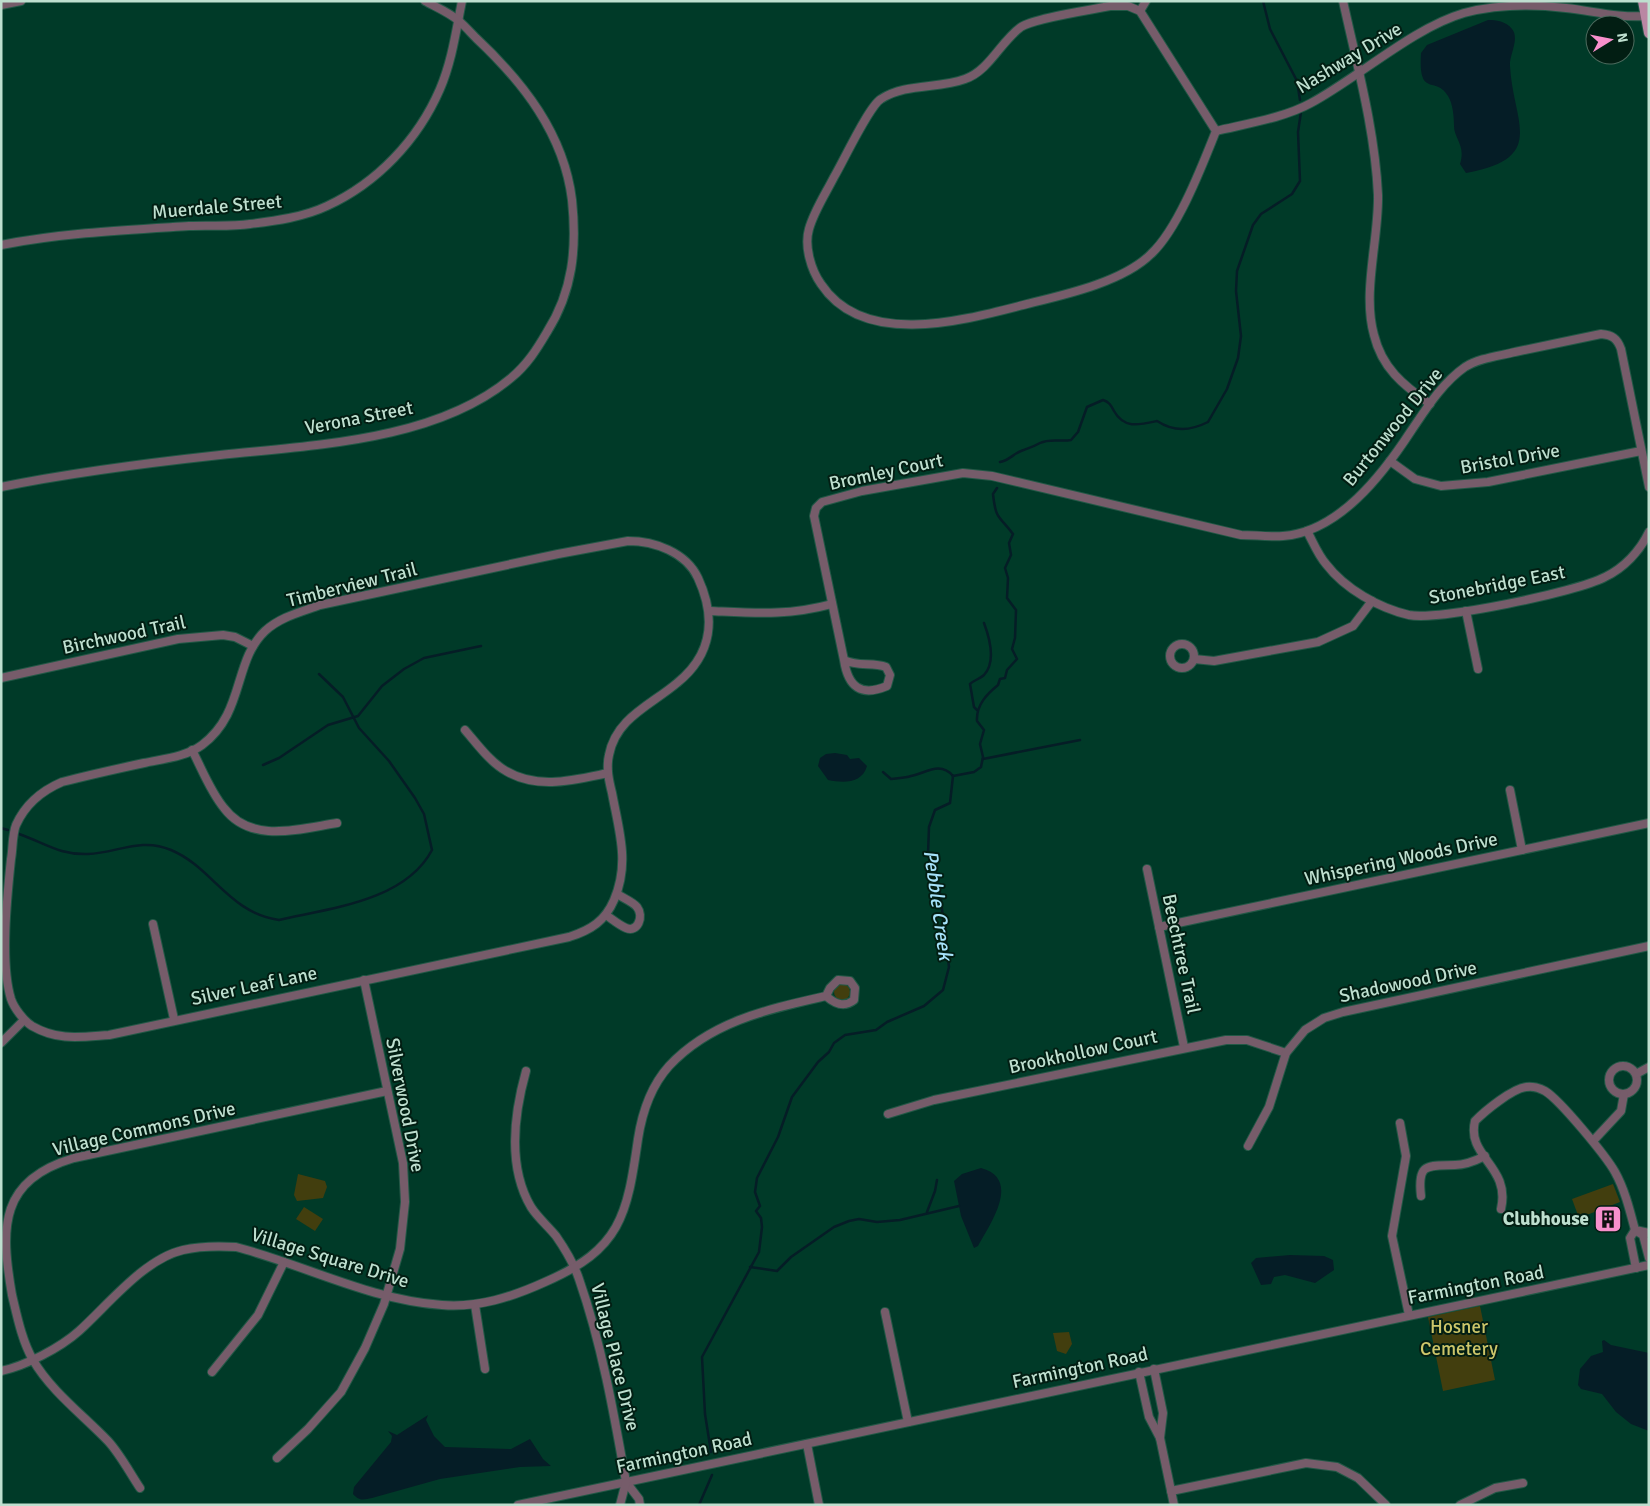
<svg xmlns="http://www.w3.org/2000/svg" width="1650" height="1506" font-family="Signika,sans-serif">
<style>
.green{fill:#423e0e}
.water{fill:#051d26}
.lines{fill:none;stroke-linecap:round;stroke-linejoin:round}
.stream{stroke:#051d26;stroke-width:2.5}
.minor-casing{stroke:#225846;stroke-width:10}
.major-casing{stroke:#225846;stroke-width:12}
.minor{stroke:#765c6a;stroke-width:8}
.major{stroke:#ba87a3;stroke-width:10}
.labels{text-anchor:middle;dominant-baseline:central;stroke-width:4;stroke-linejoin:round;paint-order:stroke}
.street-label{font-size:19px;fill:#bedfcf;stroke:#021e13}
.poi-label{font-size:19px;font-weight:bold;fill:#bedfcf;stroke:#021e13;text-anchor:end}
.park-label{font-size:19px;fill:#cdc66a;stroke:#021e13}
.water-label{font-size:20px;font-style:italic;fill:#a6e2fa;stroke:#021e13}
</style>
<rect width="100%" height="100%" fill="#003a28"/>
<g class="green">
<circle cx="842" cy="992" r="8"/>
<path d="M298,1174L325,1181L327,1187L323,1198L297,1201L294,1195Z"/>
<path d="M1613,1184L1620,1202L1579,1218L1572,1199Z"/>
<path d="M304,1207L323,1219L315,1231L296,1219Z"/>
<path d="M1480,1306L1495,1380L1443,1391L1428,1317Z"/>
<path d="M1069,1332L1072,1344L1066,1354L1057,1351L1053,1333Z"/>
</g>
<g class="water">
<path d="M1488,20C1496,20 1506,21 1512,29C1520,39 1509,55 1510,66C1513,123 1548,158 1466,173L1460,164C1466,145 1454,139 1454,126C1454,117 1453,104 1448,96C1436,75 1418,99 1421,53L1427,45Z"/>
<path d="M835,753L847,755L850,759L859,758L867,766C862,784 843,783 828,780L818,766L820,758L826,754Z"/>
<path d="M981,1168C1022,1179 990,1224 978,1246L974,1248L961,1216L954,1181L962,1174Z"/>
<path d="M1290,1255L1324,1256L1333,1260L1334,1270L1315,1283L1285,1275L1274,1277L1271,1284L1261,1285L1251,1263L1256,1258Z"/>
<path d="M1604,1340L1611,1345L1649,1353V1431L1631,1424L1616,1412L1602,1394L1581,1389L1578,1385L1580,1369L1591,1356L1603,1352L1602,1341Z"/>
<path d="M428,1415L426,1420L434,1436L445,1447L511,1449L530,1439L543,1459L551,1466L520,1467L440,1479L372,1498C363,1500 359,1501 353,1494L354,1487L391,1442L392,1436L388,1431L397,1435Z"/>
</g>
<g class="lines">
<g class="stream">
<path d="M1263,1L1270,29L1297,81L1300,100"/>
<path d="M1000,462C1010,460 1013,454 1021,451C1028,448 1033,447 1040,443C1050,438 1061,442 1071,440L1078,432L1087,407L1103,400C1109,402 1111,405 1114,411C1124,429 1139,425 1157,421C1174,432 1190,431 1208,422L1227,389L1238,358L1241,336L1236,291L1237,271L1253,225L1261,214L1292,194L1300,181L1298,132L1301,112"/>
<path d="M977,710L974,707L970,684C974,680 980,679 984,675C996,662 990,639 984,623"/>
<path d="M983,759L1080,740"/>
<path d="M263,765L279,758L328,725L358,716L382,686L404,669L424,658L481,646"/>
<path d="M883,772L891,779C898,778 905,778 911,776C926,773 940,761 953,776"/>
<path d="M953,776L974,772L981,767L983,757L980,744L984,730L977,721C976,705 987,694 998,685L1000,679L1005,678L1007,670L1017,659L1012,649L1015,638L1016,610L1007,598L1008,578L1005,568L1011,555L1009,543L1013,534C999,515 996,521 993,494L997,488"/>
<path d="M1,828L8,830"/>
<path d="M19,834C45,843 59,855 88,854C117,853 141,837 171,850C212,867 229,913 279,920C331,908 405,901 432,850L424,814L415,798L389,761L359,728L343,697L319,674"/>
<path d="M927,1212L935,1191L937,1180"/>
<path d="M750,1267L777,1271L791,1257L834,1227L849,1221L859,1219L877,1222L900,1220L959,1206"/>
<path d="M1649,1299V1290"/>
<path d="M711,1452L705,1414L702,1357L759,1252L762,1227L761,1218L756,1211L760,1206L755,1192L757,1178L778,1137L792,1097L818,1062L829,1052L834,1043L845,1035L876,1030L887,1022L924,1006L943,990L949,967L940,893L928,854L929,827L935,810L950,803L953,776"/>
<path d="M699,1505L712,1475"/>
</g>
<g class="minor-casing">
<g id="minor">
<path d="M1343,1C1357,65 1375,130 1378,195C1379,238 1362,293 1374,335C1382,368 1403,385 1430,404"/>
<path d="M1,5L21,1"/>
<path d="M1110,6H1128L1140,11L1216,131C1202,166 1178,229 1151,254C1123,282 1064,295 1027,304C965,320 864,349 821,284C811,270 804,246 809,229C814,211 826,193 834,177C843,162 869,106 881,99C906,83 938,89 965,79C989,71 1001,41 1021,27C1034,18 1091,10 1110,6Z"/>
<path d="M1140,11L1146,1"/>
<path d="M1216,131C1245,124 1284,118 1311,103C1359,77 1413,28 1464,13C1498,4 1532,4 1566,8C1593,11 1619,18 1646,16"/>
<path d="M1,245C63,233 126,230 189,226C209,225 230,227 250,224C275,221 304,217 327,206C377,183 418,140 440,89C452,61 456,31 462,1"/>
<path d="M1390,461L1415,479L1441,486L1488,482L1641,451"/>
<path d="M1,487C74,472 147,463 220,455C313,445 436,441 511,378C527,365 537,349 547,332C573,291 577,248 572,200C564,134 523,82 476,38C471,33 465,26 459,21C450,13 436,7 425,1"/>
<path d="M1307,531C1313,542 1318,555 1326,564C1345,589 1379,608 1409,615C1438,621 1577,592 1605,577C1624,568 1640,551 1649,532"/>
<path d="M628,541C654,541 686,552 698,578C716,617 713,654 677,683C651,705 616,718 609,755C606,768 609,781 612,793C619,831 630,863 614,900C605,921 591,930 569,937L109,1035C80,1037 58,1041 32,1026C24,1021 14,1008 11,999C0,963 7,897 11,859C13,849 12,835 16,825C25,805 41,791 62,782C89,775 116,769 144,763C162,759 186,757 202,745C245,713 233,661 265,631C280,617 301,612 320,605L558,554Z"/>
<path d="M710,611C755,613 788,616 832,604"/>
<path d="M1466,611L1478,669"/>
<circle cx="1182" cy="656" r="12"/>
<path d="M1194,659L1214,661L1318,642L1353,626L1372,601"/>
<path d="M844,660C848,687 861,697 887,686L890,675L886,667C872,662 858,667 844,660L814,516L816,508L822,502L862,491L963,473L992,476L1241,535C1254,535 1269,537 1283,536C1339,532 1383,474 1411,431C1426,409 1442,383 1465,367C1479,358 1499,356 1515,352C1544,346 1572,340 1601,334C1612,335 1617,338 1621,349L1649,487"/>
<path d="M1,678L178,639L223,635L235,637L253,646"/>
<path d="M465,730C477,744 490,762 506,771C538,790 574,780 608,773"/>
<path d="M192,750C202,769 210,791 224,808C251,844 299,829 337,823"/>
<path d="M1510,790L1522,850"/>
<path d="M1147,869L1184,1047"/>
<path d="M606,915C612,919 619,925 626,928C638,933 644,916 637,907C633,902 623,898 617,894"/>
<path d="M153,924L174,1019"/>
<path d="M1159,927L1649,823"/>
<path d="M1,1043L24,1020"/>
<circle cx="1623" cy="1080" r="14"/>
<path d="M526,1071C514,1114 507,1166 531,1207C538,1218 548,1226 556,1236C565,1249 574,1264 579,1279C602,1345 614,1414 626,1482L639,1499L640,1505"/>
<path d="M1636,1074L1649,1067"/>
<path d="M888,1114L934,1100L1226,1040H1247L1286,1053"/>
<path d="M1400,1123L1406,1156L1392,1236L1409,1315"/>
<path d="M1593,1141L1621,1111L1624,1094"/>
<path d="M1248,1146L1269,1107L1286,1053L1305,1030L1324,1018L1343,1012L1649,946"/>
<path d="M1421,1196C1417,1162 1428,1166 1455,1165C1466,1165 1475,1161 1485,1156"/>
<path d="M1501,1209C1511,1166 1466,1157 1475,1121C1486,1110 1512,1089 1526,1087C1532,1086 1540,1088 1545,1091C1560,1100 1606,1156 1615,1172C1625,1190 1630,1211 1635,1230L1649,1233"/>
<path d="M1636,1268L1630,1238L1635,1230L1643,1235L1649,1258"/>
<path d="M475,1305L485,1369"/>
<path d="M885,1312L908,1422"/>
<path d="M1154,1369L1163,1413L1160,1438"/>
<path d="M1,1371C25,1366 60,1348 79,1331C108,1305 144,1259 183,1250C200,1246 219,1246 236,1247C305,1265 370,1300 442,1305C478,1308 512,1297 545,1282C621,1249 627,1216 638,1139C642,1113 651,1086 669,1066C711,1021 769,1009 826,996C835,1004 844,1008 854,1000L855,988L850,981L838,980L830,988L826,996"/>
<path d="M212,1372L258,1315L284,1262"/>
<path d="M1139,1372L1149,1417L1160,1438L1174,1505"/>
<path d="M807,1444L819,1505"/>
<path d="M277,1458L308,1429L341,1392L365,1348L384,1304L400,1249L405,1202L403,1163L364,980"/>
<path d="M140,1488C130,1473 120,1454 108,1441C83,1415 51,1391 33,1360C22,1341 17,1316 12,1295C0,1226 0,1180 74,1158L387,1091"/>
<path d="M1171,1491L1306,1463L1337,1467L1358,1478L1386,1505"/>
<path d="M518,1505L1649,1265"/>
<path d="M620,1505L626,1482"/>
<path d="M1460,1505L1495,1488L1523,1483"/>
</g>
</g>
<g class="major-casing">
<path id="major" d="M1643,1L1649,33"/>
</g>
<use href="#minor" class="minor"/>
<use href="#major" class="major"/>
</g>
<defs>
<g id="building-square" transform="scale(1.4375)"><rect x="-9" y="-9" width="18" height="18" rx="4" fill="#f890cc" stroke="#021e13"/><path d="M-4-6H4V6H1V3H-1V6H-4ZM-2.5-4.3h1.7v1.8h-1.7ZM.8-4.3h1.7v1.8H.8ZM-2.5-1h1.7V.8h-1.7ZM.8-1h1.7V.8H.8Z" fill="#111"/></g>
</defs>
<g fill-rule="evenodd">
<use href="#building-square" x="1608" y="1219"/>
</g>
<g class="labels">
<g class="street-label">
<text transform="translate(1349 58) rotate(-31)">Nashway Drive</text>
<text transform="translate(217 207) rotate(-5)">Muerdale Street</text>
<text transform="translate(359 418) rotate(-11)">Verona Street</text>
<text transform="translate(1393 427) rotate(-51)">Burtonwood Drive</text>
<text transform="translate(1510 459) rotate(-10)">Bristol Drive</text>
<text transform="translate(886 472) rotate(-12)">Bromley Court</text>
<text transform="translate(352 585) rotate(-14)">Timberview Trail</text>
<text transform="translate(1497 585) rotate(-11)">Stonebridge East</text>
<text transform="translate(124 635) rotate(-12)">Birchwood Trail</text>
<text transform="translate(1401 859) rotate(-12)">Whispering Woods Drive</text>
<text transform="translate(1181 954) rotate(78)">Beechtree Trail</text>
<text transform="translate(1408 982) rotate(-12)">Shadowood Drive</text>
<text transform="translate(254 986) rotate(-12)">Silver Leaf Lane</text>
<text transform="translate(1083 1052) rotate(-12)">Brookhollow Court</text>
<text transform="translate(405 1105) rotate(79)">Silverwood Drive</text>
<text transform="translate(144 1129) rotate(-13)">Village Commons Drive</text>
<text transform="translate(330 1258) rotate(17)">Village Square Drive</text>
<text transform="translate(1476 1285) rotate(-11)">Farmington Road</text>
<text transform="translate(615 1357) rotate(76)">Village Place Drive</text>
<text transform="translate(1080 1368) rotate(-12)">Farmington Road</text>
<text transform="translate(684 1453) rotate(-12)">Farmington Road</text>
</g>
<g class="poi-label">
<text x="1589" y="1219">Clubhouse</text>
</g>
<g class="park-label">
<text x="1459" y="1327">Hosner<tspan x="1459" dy="22">Cemetery</tspan></text>
</g>
<g class="water-label">
<text transform="translate(938 905) rotate(82)">Pebble Creek</text>
</g>
</g>
<rect width="1650" height="1506" fill="none" stroke="#bedfcf" stroke-width="5"/>
<g transform="translate(1610 40) rotate(80)"><circle r="24" fill="#021e13" stroke="#4d6b5e"/>
<path d="M0-4L9 19L0 12L-9 19Z" fill="#f890cc"/>
<text y="-8" font-size="14" font-weight="bold" text-anchor="middle" fill="#bedfcf">N</text>
</g>
</svg>
